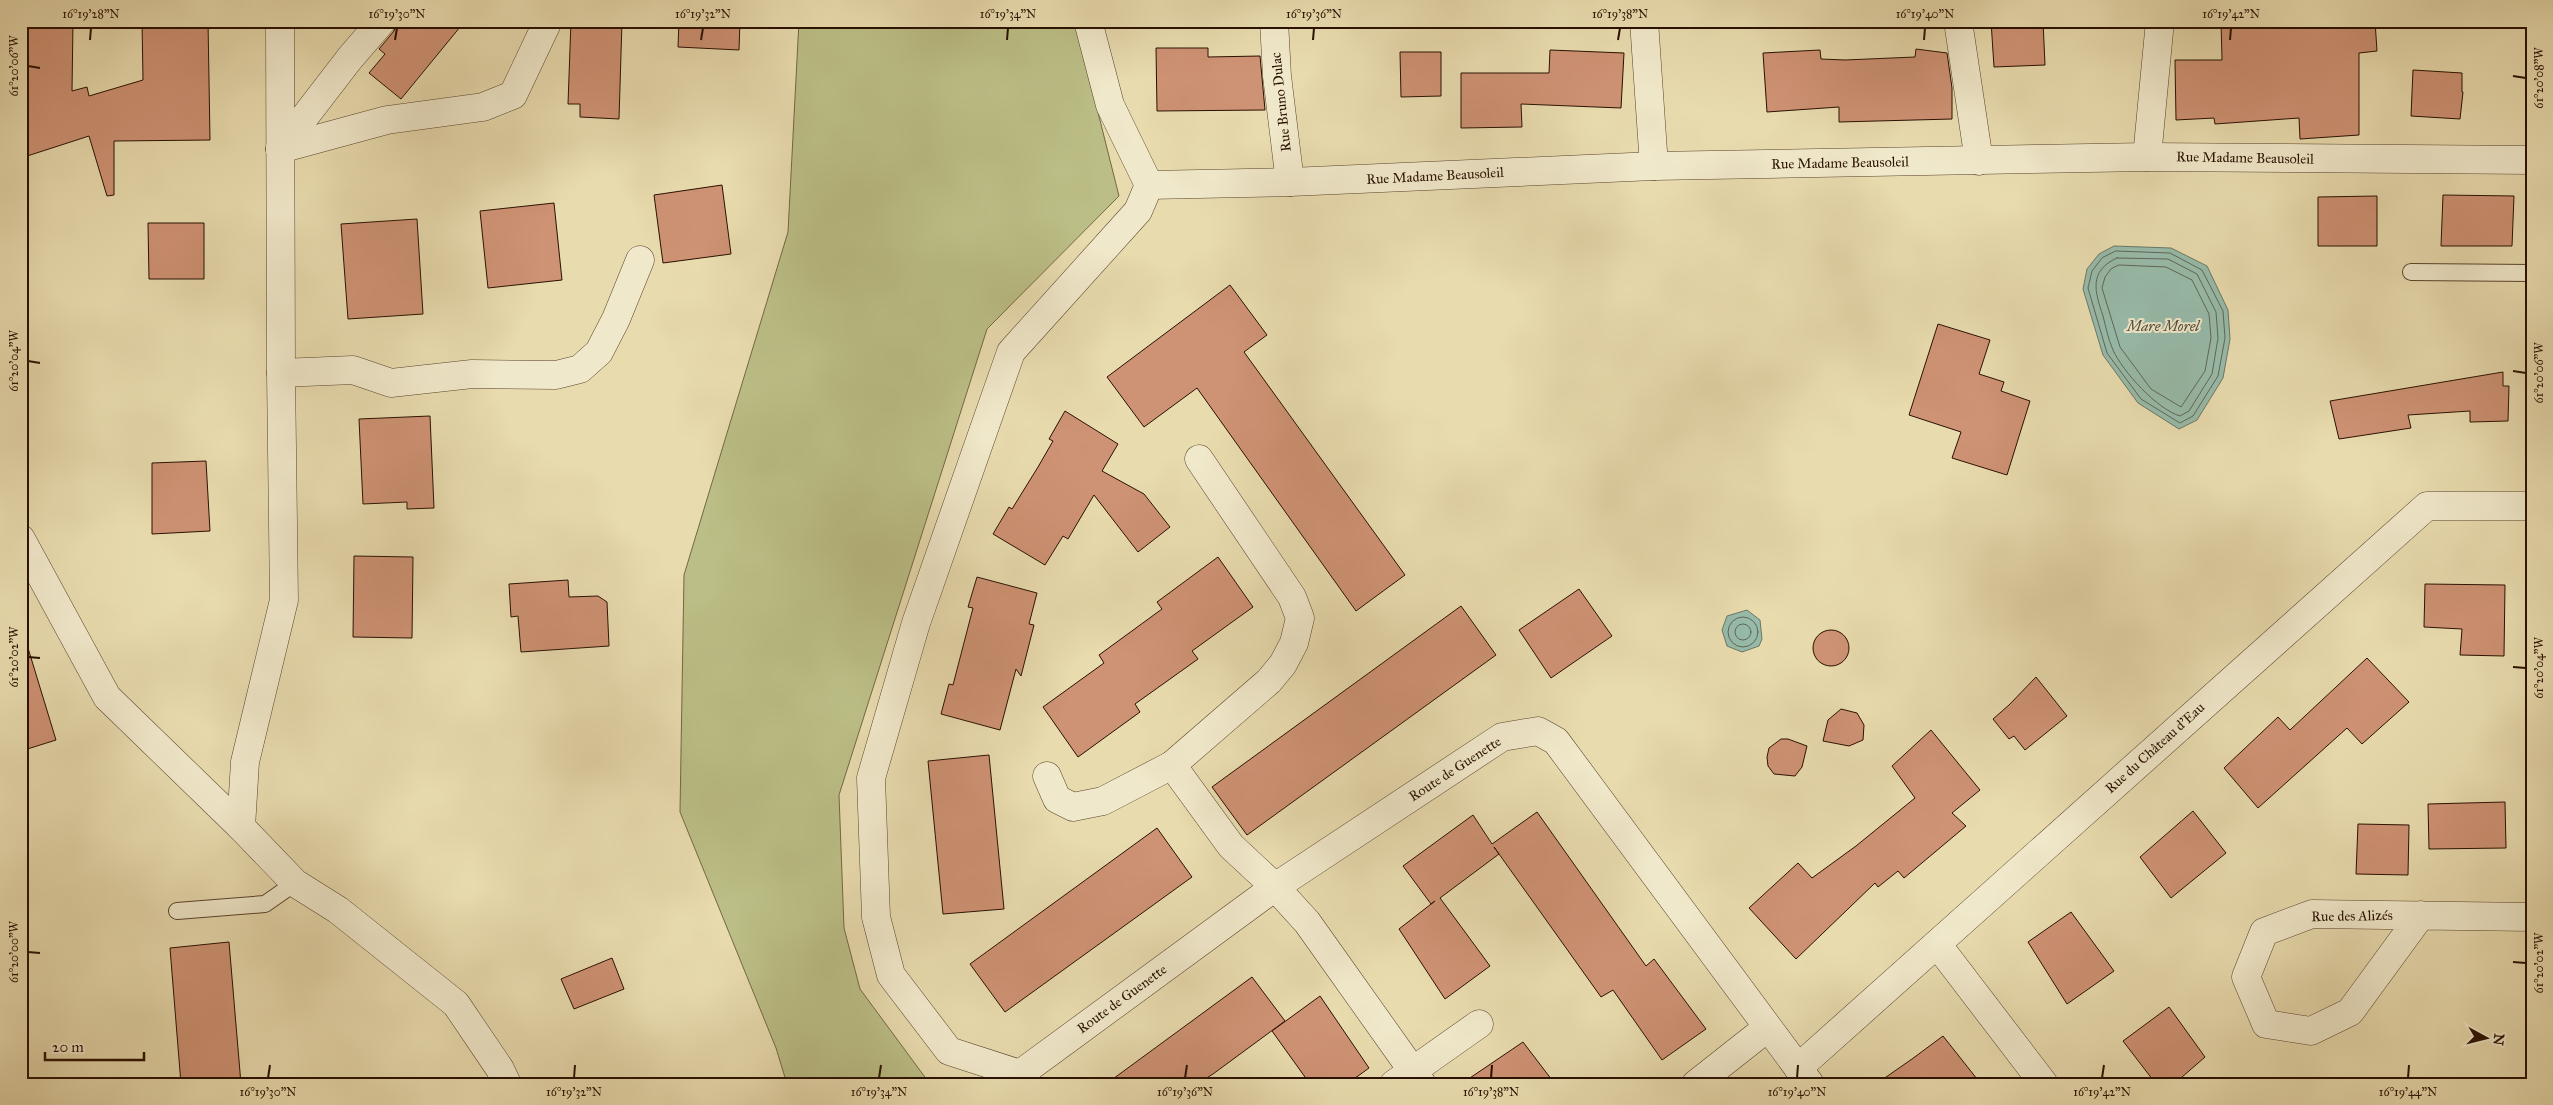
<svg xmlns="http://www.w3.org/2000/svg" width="2553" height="1105" font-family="'IM FELL Great Primer',serif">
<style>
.green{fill:#bbbe86;stroke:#726744}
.water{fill:#97bbaa;stroke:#6b7766}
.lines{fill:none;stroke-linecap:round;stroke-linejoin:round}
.shore{stroke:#606656;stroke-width:1}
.building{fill:#ce9274;stroke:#291001}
.service-casing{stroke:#59432c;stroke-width:18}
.minor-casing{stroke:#59432c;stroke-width:29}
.service{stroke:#f0e8ca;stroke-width:16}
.minor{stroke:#f0e8ca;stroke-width:28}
.ticks{fill:none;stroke:#291001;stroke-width:2}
.labels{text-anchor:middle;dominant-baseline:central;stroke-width:4;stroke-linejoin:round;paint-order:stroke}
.street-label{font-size:14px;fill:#291001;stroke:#f0e8ca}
.water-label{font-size:15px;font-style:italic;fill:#504c3c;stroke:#f0e8ca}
.neatline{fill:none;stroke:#291001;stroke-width:2}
.ticks-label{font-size:12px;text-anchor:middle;fill:#291001}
</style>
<rect width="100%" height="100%" fill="#e8dbae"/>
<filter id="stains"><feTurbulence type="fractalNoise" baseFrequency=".004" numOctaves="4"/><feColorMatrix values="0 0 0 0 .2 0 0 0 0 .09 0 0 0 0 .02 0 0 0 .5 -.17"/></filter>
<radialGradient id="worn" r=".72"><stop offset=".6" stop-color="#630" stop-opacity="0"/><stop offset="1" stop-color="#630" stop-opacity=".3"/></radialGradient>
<path class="green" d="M799,21H1075L1119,196L987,329L839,795L844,928L860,989L930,1084H787L776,1048L680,812L684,575L788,232Z"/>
<g class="water">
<path d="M2114,246L2171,248L2207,266L2228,310L2230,339L2223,378L2197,420L2179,429L2138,403L2103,355L2083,289L2087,269L2099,254Z"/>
<path d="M1747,610L1760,620L1762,639L1759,646L1742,652L1727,646L1722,630L1727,616Z"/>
</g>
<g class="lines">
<g class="shore">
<path d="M2116,251L2170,253L2202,270L2223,311L2225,338L2218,376L2193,416L2180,423L2141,399L2107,353L2088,288L2092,271L2102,258Z"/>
<path d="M2117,258L2168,259L2197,274L2216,312L2218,338L2212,374L2189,411L2180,416C2157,409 2123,372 2113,350C2108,339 2106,327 2103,316C2095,292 2088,271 2117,258Z"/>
<path d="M2119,265L2166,267L2192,280L2209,314L2211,338L2205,371L2181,407L2151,389L2120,347L2102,288L2105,277L2111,269Z"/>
<circle cx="1743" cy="632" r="15"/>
<circle cx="1743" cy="632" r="8"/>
</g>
</g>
<g class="building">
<path d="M21,21H73L72,91L87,87L89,96L143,80L142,21H208L210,140L114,141V195L107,196L89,136L21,158Z"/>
<path d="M397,21H465L401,99L369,73L385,54L379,49L394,31Z"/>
<path d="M571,21H622L619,119L580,117V104H568Z"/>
<path d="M679,21H740L739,50L678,47Z"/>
<path d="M1991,21H2043L2045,65L1994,67Z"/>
<path d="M2221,21H2375L2377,51L2359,53V135L2300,139L2299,118L2215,124L2214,118L2176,120L2175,60H2222Z"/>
<path d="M1156,48H1208V57L1260,56L1265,110L1157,111Z"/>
<path d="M1916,49L1947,53L1952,88V119L1839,122V107L1767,112L1763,53L1820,50L1821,59L1845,60L1915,57Z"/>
<path d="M1550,50L1624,53L1621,108L1521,104L1522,127L1461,128V73H1549Z"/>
<path d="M1400,52H1441V96L1401,97Z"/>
<path d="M2413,70L2462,73V92H2463L2460,119L2411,116Z"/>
<path d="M722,185L731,254L663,263L654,195Z"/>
<path d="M2443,195L2514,196L2512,246H2441Z"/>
<path d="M2377,196V246H2318V197Z"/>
<path d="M554,203L562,280L488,288L480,211Z"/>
<path d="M417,219L423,314L348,319L341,224Z"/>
<path d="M148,223H204V279H149Z"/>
<path d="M1230,285L1267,335L1244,352L1405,575L1356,611L1197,388L1144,427L1107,377Z"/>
<path d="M1938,324L1990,340L1979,374L2004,382L2001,391L2030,401L2007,475L1952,458L1961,432L1909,415Z"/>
<path d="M2503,372V386H2509L2508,421L2470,422V411L2408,415L2411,428L2339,439L2330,401Z"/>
<path d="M1065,411L1118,444L1102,471L1144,494L1170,527L1138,552L1094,495L1068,539L1063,536L1045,565L993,534L1009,507L1012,509L1038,467L1053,441L1049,439Z"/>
<path d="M430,416L434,508L407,509V502L363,504L359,419Z"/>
<path d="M206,461L210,531L152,534V463Z"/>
<path d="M354,556L413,557L412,638L353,637Z"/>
<path d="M1218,557L1253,607L1192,651L1198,659L1135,704L1140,712L1078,757L1043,707L1104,663L1099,655L1162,609L1157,602Z"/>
<path d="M977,577L1037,593L1029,624L1034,625L1021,676L1016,669L1000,730L941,714L949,684L953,685L973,608L968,607Z"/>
<path d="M568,580L569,597L598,596L607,602L609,646L521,652L518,616L511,617L509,584Z"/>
<path d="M2425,584L2505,585L2504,656L2460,655L2462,629L2424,627Z"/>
<path d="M1579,589L1612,636L1551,678L1519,630Z"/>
<path d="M1461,606L1496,655L1247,835L1212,787Z"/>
<circle cx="1831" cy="648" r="18"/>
<path d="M28,648L56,740L21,751V649Z"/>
<path d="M2367,658L2409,702L2362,744L2347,728L2258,808L2224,768L2278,717L2290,730Z"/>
<path d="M2036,677L2067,716L2025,750L2014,736L2009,739L1993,719L2009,705Z"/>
<path d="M1841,709L1857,713L1864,725L1863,740L1849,746L1823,741L1828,720Z"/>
<path d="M1931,730L1980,790L1952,813L1966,826L1904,878L1898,871L1878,887L1875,883L1796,959L1749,908L1798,863L1812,878L1856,846L1915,798L1892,766Z"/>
<path d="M1781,739H1788L1807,746L1802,767L1795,776L1774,774L1768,766L1767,757L1769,748Z"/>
<path d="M989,755L1004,909L943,914L928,761Z"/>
<path d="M2505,802L2506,848L2429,849L2428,804Z"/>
<path d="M2193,811L2226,853L2171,898L2140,857Z"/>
<path d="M1537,812L1646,966L1654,959L1706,1029L1662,1060L1613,990L1601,997L1494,847L1499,854L1440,898L1490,966L1445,999L1399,929L1435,901L1431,904L1403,866L1473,815L1492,844Z"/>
<path d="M2358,824L2409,825L2408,875L2356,874Z"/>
<path d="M1157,828L1192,877L1005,1012L970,964Z"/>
<path d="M2071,912L2114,971L2067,1004L2028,942Z"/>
<path d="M229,942L241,1084H181L170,948Z"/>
<path d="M612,958L624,989L574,1009L561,979Z"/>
<path d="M1252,977L1285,1021L1213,1074L1197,1084H1106Z"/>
<path d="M1320,996L1369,1068L1347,1084H1310L1272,1031Z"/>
<path d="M2169,1007L2205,1057L2174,1084H2156L2123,1041Z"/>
<path d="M1943,1036L1981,1084H1876L1912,1059Z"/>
<path d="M1523,1042L1555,1084H1461Z"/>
</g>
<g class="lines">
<g class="service-casing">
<g id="service">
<path d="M2411,272L2532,273"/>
<path d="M177,911L265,904L295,883"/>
</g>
</g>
<g class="minor-casing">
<g id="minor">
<path d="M280,21L281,373L284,600L245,762L241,827L295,883L338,910L456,1004L500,1069L507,1084"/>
<path d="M1274,21L1277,76L1290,182"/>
<path d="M1644,21L1654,166"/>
<path d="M1958,21L1979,161"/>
<path d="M280,149L387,120L483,107L513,95L548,21"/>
<path d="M280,149L350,58L382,21"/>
<path d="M2147,157L2160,21"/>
<path d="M1149,185L1290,182L1654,166L2147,157L2532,160"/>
<path d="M281,373L353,370L391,383L472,374L556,375L580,369L599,352L616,319L640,260"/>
<path d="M21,539L107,697L241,827"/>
<path d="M1172,765L1231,846L1275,887L1307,922L1422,1084"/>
<path d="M1047,776L1057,799L1073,807L1103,801L1172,765L1269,681L1283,664L1294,643L1300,618L1292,597L1199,459"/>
<path d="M2421,915L2350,1012L2311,1031L2266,1024L2246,977L2264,932L2312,914L2532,917"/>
<path d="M1937,944L2044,1084"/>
<path d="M1798,1068L2427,506H2532"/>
<path d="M1020,1074L949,1051L891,975L876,917L871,778L916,623L1011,352L1138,211L1149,185L1110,105L1088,21"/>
<path d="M1021,1084L1020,1074L1275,887L1502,737L1538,731L1556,741L1810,1084"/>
<path d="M1394,1084L1479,1024"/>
<path d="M1696,1084L1767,1028"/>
</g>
</g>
<use href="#service" class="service"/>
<use href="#minor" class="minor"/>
</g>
<path class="ticks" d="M90,40L91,28M395,40L397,28M701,40L703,28M1007,40L1008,28M1313,40L1314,28M1618,40L1620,28M1924,40L1925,28M2230,40L2231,28M28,66L40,68M2513,76L2526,78M28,361L40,363M2513,371L2526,373M28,657L40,658M2513,667L2526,668M28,952L40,953M2513,962L2526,963M268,1078L270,1065M574,1078L575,1065M879,1078L881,1065M1185,1078L1187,1065M1491,1078L1492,1065M1797,1078L1798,1065M2102,1078L2104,1065M2408,1078L2409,1065"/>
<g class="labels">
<g class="street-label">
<text transform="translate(1281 102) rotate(-96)">Rue Bruno Dulac</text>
<text transform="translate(2245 158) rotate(1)">Rue Madame Beausoleil</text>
<text transform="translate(1840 163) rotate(-1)">Rue Madame Beausoleil</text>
<text transform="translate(1435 176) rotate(-3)">Rue Madame Beausoleil</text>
<text transform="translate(2155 748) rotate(-42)">Rue du Château d'Eau</text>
<text transform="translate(1455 769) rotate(-33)">Route de Guenette</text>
<text transform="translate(2352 916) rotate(-1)">Rue des Alizés</text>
<text transform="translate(1122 999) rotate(-36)">Route de Guenette</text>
</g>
<g class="water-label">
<text x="2163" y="326">Mare Morel</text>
</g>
</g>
<rect width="2553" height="1105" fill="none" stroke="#e8dbae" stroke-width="55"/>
<g transform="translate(2486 1038) rotate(97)" stroke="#f0e8ca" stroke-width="4" paint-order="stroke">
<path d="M0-4L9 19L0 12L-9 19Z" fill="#291001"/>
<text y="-8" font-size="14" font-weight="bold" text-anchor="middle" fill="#291001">N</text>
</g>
<path d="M45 1052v8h99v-8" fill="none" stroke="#291001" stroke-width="2.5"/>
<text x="52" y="1052" font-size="15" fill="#291001" stroke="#f0e8ca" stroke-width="4" paint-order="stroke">20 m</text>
<rect x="28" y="28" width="2498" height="1050" class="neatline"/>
<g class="ticks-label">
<text x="91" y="18">16°19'28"N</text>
<text x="397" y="18">16°19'30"N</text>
<text x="703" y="18">16°19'32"N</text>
<text x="1008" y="18">16°19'34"N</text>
<text x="1314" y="18">16°19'36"N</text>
<text x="1620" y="18">16°19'38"N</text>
<text x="1925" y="18">16°19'40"N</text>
<text x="2231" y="18">16°19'42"N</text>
<text transform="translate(14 66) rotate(-90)" y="4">61°20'06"W</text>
<text transform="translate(2539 78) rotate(-90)" y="4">61°20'08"W</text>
<text transform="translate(14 361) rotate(-90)" y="4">61°20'04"W</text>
<text transform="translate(2539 373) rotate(-90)" y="4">61°20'06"W</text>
<text transform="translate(14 657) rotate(-90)" y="4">61°20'02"W</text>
<text transform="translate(2539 668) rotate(-90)" y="4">61°20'04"W</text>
<text transform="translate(14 952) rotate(-90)" y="4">61°20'00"W</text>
<text transform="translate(2539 963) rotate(-90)" y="4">61°20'02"W</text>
<text x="268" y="1096">16°19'30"N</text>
<text x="574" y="1096">16°19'32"N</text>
<text x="879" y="1096">16°19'34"N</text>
<text x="1185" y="1096">16°19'36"N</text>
<text x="1491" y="1096">16°19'38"N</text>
<text x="1797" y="1096">16°19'40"N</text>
<text x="2102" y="1096">16°19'42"N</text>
<text x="2408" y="1096">16°19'44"N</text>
</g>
<rect width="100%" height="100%" filter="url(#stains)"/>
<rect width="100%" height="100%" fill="url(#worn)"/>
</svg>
